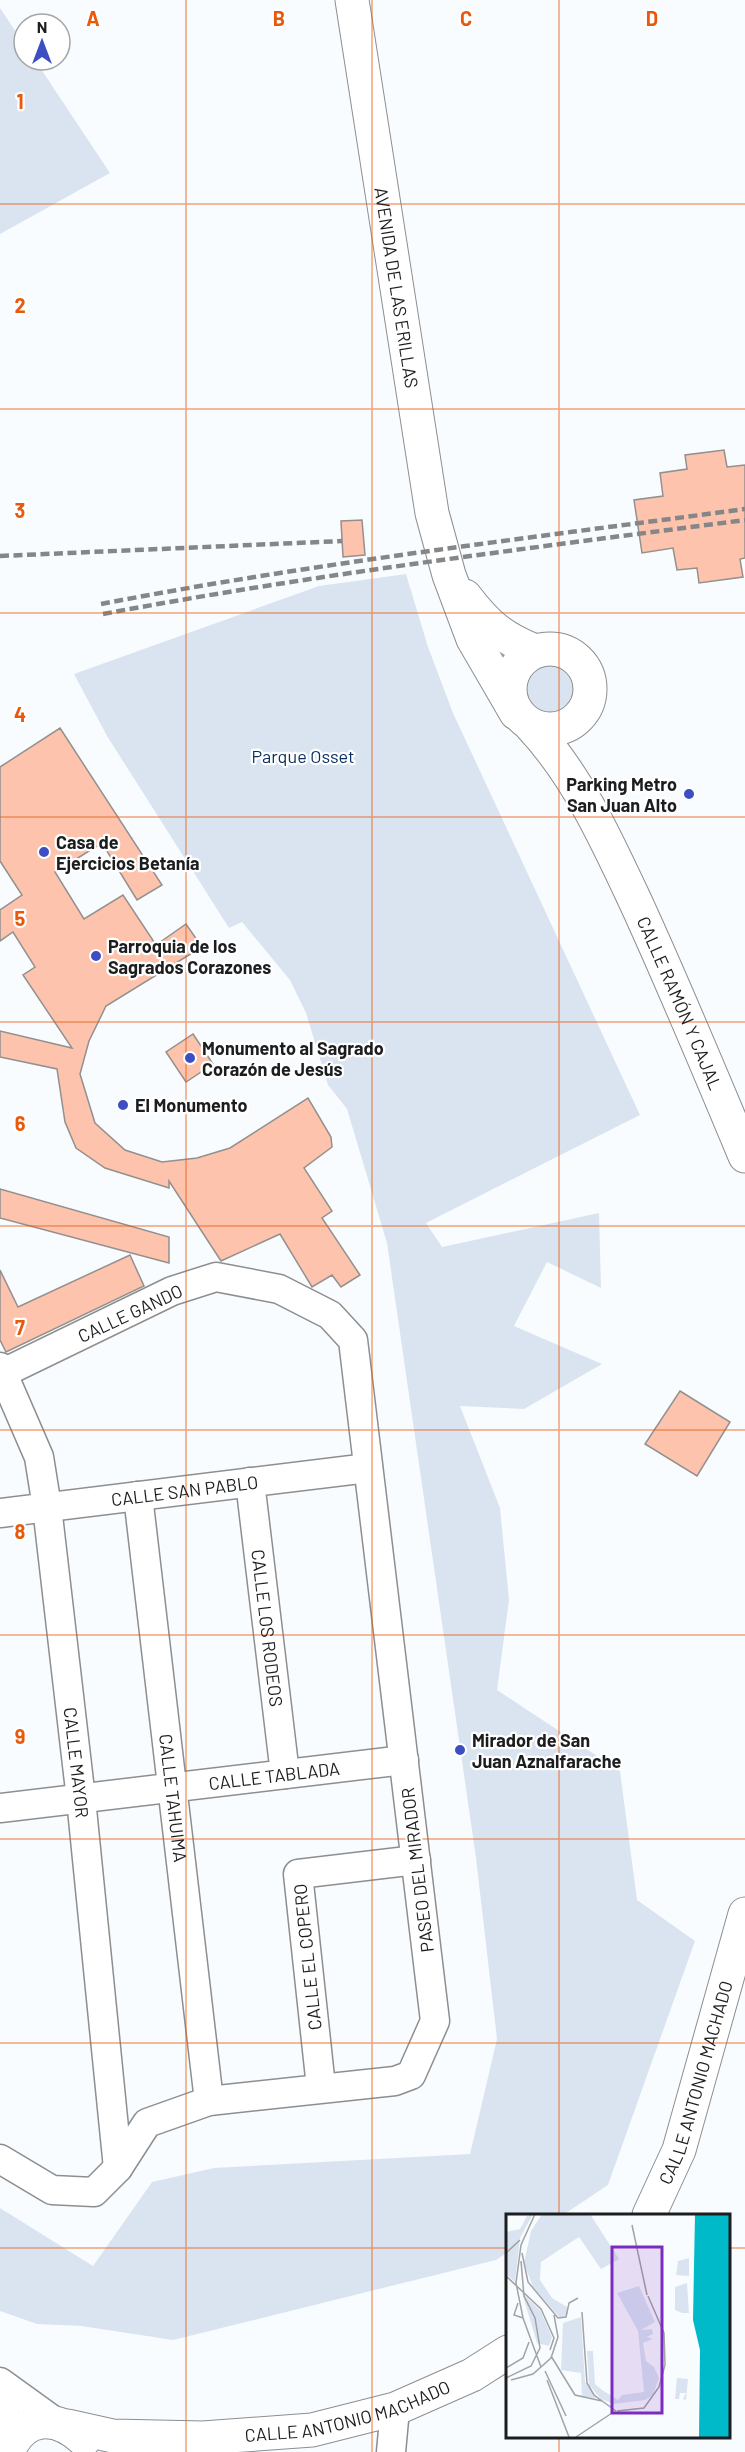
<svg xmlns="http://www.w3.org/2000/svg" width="745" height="2452" font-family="Barlow,sans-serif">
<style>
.green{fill:#dae4f1}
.building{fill:#fdc3ac;stroke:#93908e;stroke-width:1.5}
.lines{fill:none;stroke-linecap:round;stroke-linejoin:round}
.minor-casing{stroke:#8c8e90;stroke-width:31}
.major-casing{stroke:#8c8e90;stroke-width:35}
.minor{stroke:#fff;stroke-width:28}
.major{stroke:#fff;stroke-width:33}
.rail{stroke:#848688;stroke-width:4.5;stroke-dasharray:9 4.5;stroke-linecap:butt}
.grid{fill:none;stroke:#e8590c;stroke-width:1.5;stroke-opacity:0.55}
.poi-dot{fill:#3c4ec1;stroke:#fff;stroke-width:2}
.labels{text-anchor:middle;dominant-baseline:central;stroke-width:4.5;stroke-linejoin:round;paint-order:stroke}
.street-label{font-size:18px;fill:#1c1d1e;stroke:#fff}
.park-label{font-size:18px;fill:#09305e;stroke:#fff}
.poi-label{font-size:18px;font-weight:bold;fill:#1c1d1e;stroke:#fff;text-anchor:start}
.inset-road{fill:none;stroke:#a1a3a5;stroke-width:1.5}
.view{fill:#7b2cbf;fill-opacity:0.15;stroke:#7b2cbf;stroke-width:3}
.inset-edge{fill:none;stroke:#1c1d1e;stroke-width:3}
.grid-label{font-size:20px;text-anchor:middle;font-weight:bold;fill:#e8590c;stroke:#fff;stroke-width:4.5;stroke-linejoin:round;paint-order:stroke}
</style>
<rect width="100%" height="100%" fill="#f9fcff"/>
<g class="green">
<path d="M0,8L24,44V60H35L110,173L0,234Z"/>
<path d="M406,574L428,647L453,713L640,1115L426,1223L442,1247L599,1213L601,1288L547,1262L514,1326L602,1364L524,1409L460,1406L500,1508L509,1600L497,1690L620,1771L637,1900L695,1941L608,2185L563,2215H508V2252L496,2260L173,2340L81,2326L37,2324L0,2311V2208L93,2266L152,2182L214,2168L470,2154L497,2039L476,1858L387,1243L347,1109L328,1085L306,1013L290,980L242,922L229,928L107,736L74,674L319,586Z"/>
<path d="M547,658C600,664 586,734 536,719L518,684L528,666Z"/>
</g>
<g class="building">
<path d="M724,450L727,467L745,465V558L740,559L743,577L699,583L697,568L677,570L673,548L642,553L634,500L663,496L660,473L687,469L685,455Z"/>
<path d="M362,520L365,555L343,557L341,521Z"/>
<path d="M60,728L162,885L137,900L102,843L55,872L84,919L123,895L156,945L186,924L202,947L106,1006L89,1041L80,1074L95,1123L125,1150L162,1162L197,1158L230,1148L308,1098L331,1137L332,1147L304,1168L332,1211L322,1218L360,1275L341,1287L332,1275L312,1287L280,1234L221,1261L169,1181V1188L105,1168L76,1148L65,1122L57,1069L0,1057V1031L72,1048L23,975L35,967L13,932L0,941V910L22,895L0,861V767Z"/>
<path d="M193,1034L213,1064L186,1082L166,1052Z"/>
<path d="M0,1189L169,1237V1263L0,1218Z"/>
<path d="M130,1255L144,1286L6,1352L0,1340V1270L18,1307Z"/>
<path d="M680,1391L730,1422L697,1476L645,1444Z"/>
</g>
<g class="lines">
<g class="minor-casing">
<g id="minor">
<path id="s1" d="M0,1367L39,1457L47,1507L81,1799L118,2168"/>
<path id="s2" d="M250,1482L285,1774"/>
<path id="s3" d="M138,1496L209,2101"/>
<path id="s4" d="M0,1513L368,1468"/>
<path id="s5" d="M0,1808L404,1760"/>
<path d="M321,2087L298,1874L416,1860"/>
<path d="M0,2159L52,2190L94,2192L118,2168L147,2123L209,2101L395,2081L411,2075L435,2021L353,1340L330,1315L279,1289L216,1277L172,1291L3,1373"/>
<path d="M0,2382L54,2421"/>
<path d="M0,2397L12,2443"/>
<path d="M391,2452L395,2409"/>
</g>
</g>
<g class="major-casing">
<g id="major">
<path id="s6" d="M352,0L432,513L449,575L473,639L516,713"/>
<path d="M465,596C487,625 501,637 535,651"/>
<circle cx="550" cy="689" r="40"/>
<path id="s7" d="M531,726C578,776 608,843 637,905C675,988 710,1072 745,1156"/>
<path id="s8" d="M649,2215L679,2150L745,1914"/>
<path id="s9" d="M68,2426L113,2436L203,2438L312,2430L395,2409L472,2375L508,2352"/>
<path d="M8,2452C24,2413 57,2415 84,2440"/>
</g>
</g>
<use href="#minor" class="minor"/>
<use href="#major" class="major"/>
<g class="rail">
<path d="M0,556L342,541"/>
<path d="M101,604C314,563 530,538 745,509"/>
<path d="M103,614C316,574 531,548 745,520"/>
</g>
</g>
<path class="grid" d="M186,0V2452M372,0V2452M559,0V2215M0,204H745M0,409H745M0,613H745M0,817H745M0,1022H745M0,1226H745M0,1430H745M0,1635H745M0,1839H745M0,2043H745M0,2248H508M728,2248H745M559,2436V2452"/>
<g class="poi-dot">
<circle cx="689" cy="794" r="6"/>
<circle cx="44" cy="852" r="6"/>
<circle cx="96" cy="956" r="6"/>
<circle cx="190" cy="1058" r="6"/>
<circle cx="123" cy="1105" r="6"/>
<circle cx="460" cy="1750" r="6"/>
</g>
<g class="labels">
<g class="street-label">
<text stroke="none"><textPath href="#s6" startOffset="291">AVENIDA DE LAS ERILLAS</textPath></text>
<text stroke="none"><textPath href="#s7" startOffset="316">CALLE RAMÓN Y CAJAL</textPath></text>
<text transform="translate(130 1313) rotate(-25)">CALLE GANDO</text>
<text stroke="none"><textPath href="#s4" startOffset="186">CALLE SAN PABLO</textPath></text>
<text stroke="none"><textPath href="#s2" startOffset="147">CALLE LOS RODEOS</textPath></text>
<text stroke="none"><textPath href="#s1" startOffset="406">CALLE MAYOR</textPath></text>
<text stroke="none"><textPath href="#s5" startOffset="276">CALLE TABLADA</textPath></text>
<text stroke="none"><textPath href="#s3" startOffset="304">CALLE TAHUIMA</textPath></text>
<text transform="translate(417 1870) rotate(-97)">PASEO DEL MIRADOR</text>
<text transform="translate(307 1957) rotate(-96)">CALLE EL COPERO</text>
<text stroke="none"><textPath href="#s8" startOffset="141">CALLE ANTONIO MACHADO</textPath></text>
<text stroke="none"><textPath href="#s9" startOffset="284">CALLE ANTONIO MACHADO</textPath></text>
</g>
<g class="park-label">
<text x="303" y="756">Parque Osset</text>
</g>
<g class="poi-label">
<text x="677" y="784" text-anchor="end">Parking Metro<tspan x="677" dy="21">San Juan Alto</tspan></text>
<text x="56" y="842">Casa de<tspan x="56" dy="21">Ejercicios Betanía</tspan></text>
<text x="108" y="946">Parroquia de los<tspan x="108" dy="21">Sagrados Corazones</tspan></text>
<text x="202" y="1048">Monumento al Sagrado<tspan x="202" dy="21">Corazón de Jesús</tspan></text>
<text x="135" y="1105">El Monumento</text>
<text x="472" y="1740">Mirador de San<tspan x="472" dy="21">Juan Aznalfarache</tspan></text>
</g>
</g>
<g transform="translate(506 2214)">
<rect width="224" height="224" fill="#f9fcff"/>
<path d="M22,0H27L14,24L9,68L0,60V18L14,15ZM36,0H84L113,45L95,55L73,23L35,48L34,66L46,84L61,93L62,100L54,104L27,73L18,49L25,17ZM183,44V62L170,61L172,47ZM181,69L183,99H176L169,96V73ZM133,72L149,108L135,116L146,115L147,120L141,123L147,125L137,129L140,147L148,153L153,164L147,181L139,186L108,190L95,185L83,171L81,137H87L89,170L96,176L112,186L116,181L138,178L132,117L111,79ZM16,79L34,96L46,123L43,132L31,129ZM75,103L79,168L91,184L76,183L75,159L55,156L57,109ZM171,164L182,165L180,186L177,185L180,179H174L173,185H169Z" fill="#dae4f1"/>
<path d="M189,0H223V223H193L194,136L187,106Z" fill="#00baca"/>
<path class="inset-road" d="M29,0L15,31L10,69L17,104L35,153M126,11L141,81M0,39L14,26M16,39L22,68L52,104L60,103L63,89L72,84M0,62L35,95L48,124L44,136M12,89L8,101L17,104M76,98L81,169L88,181L110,197M45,142L69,181L96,187M0,154L17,144L23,128M39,157L60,202M0,164L25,152L34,134L29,104L18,82L15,47M5,166L27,160L45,144L52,123L48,101M41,166L63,223M111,197L138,194L153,173L159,151L158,119L142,82M70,223L106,199"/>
<path class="view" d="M106,33H156V199H106Z"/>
<rect width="224" height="224" class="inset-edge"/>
</g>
<g class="grid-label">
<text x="93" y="26">A</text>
<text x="279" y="26">B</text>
<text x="466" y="26">C</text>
<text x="652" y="26">D</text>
<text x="20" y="109">1</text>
<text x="20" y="313">2</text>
<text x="20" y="518">3</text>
<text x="20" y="722">4</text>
<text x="20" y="926">5</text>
<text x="20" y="1131">6</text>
<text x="20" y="1335">7</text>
<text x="20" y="1539">8</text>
<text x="20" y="1744">9</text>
</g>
<g transform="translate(42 42)"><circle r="28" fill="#ffffff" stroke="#a4a5a5" stroke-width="1.5"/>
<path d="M0-4.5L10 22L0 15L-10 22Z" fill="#3c4ec1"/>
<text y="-9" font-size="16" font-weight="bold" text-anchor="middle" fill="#1c1d1e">N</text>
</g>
</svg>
